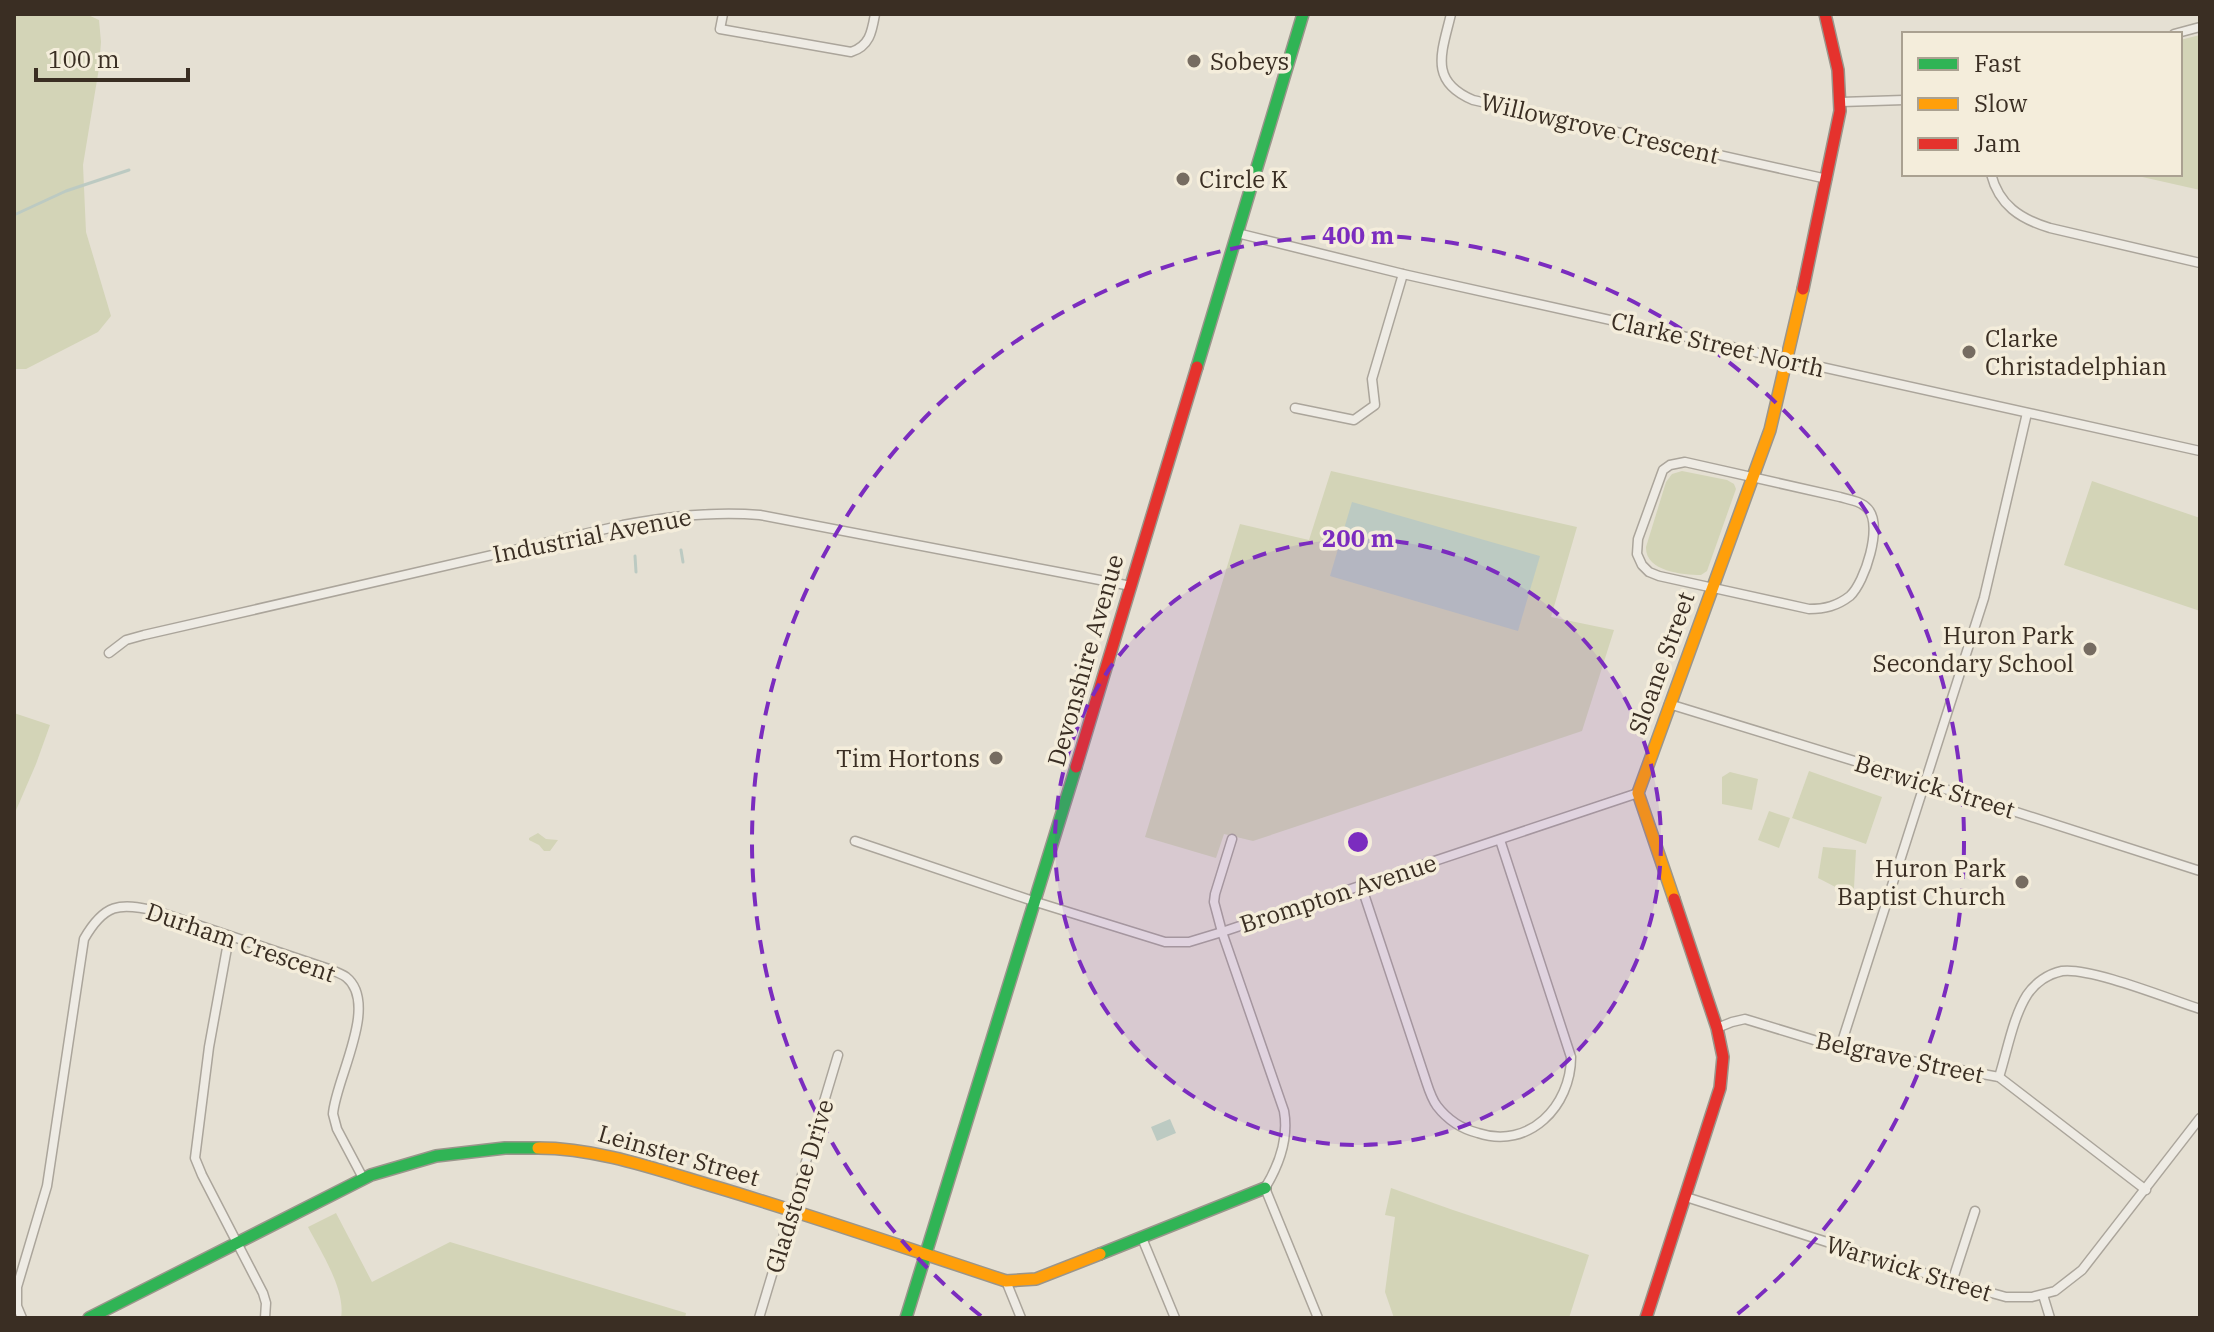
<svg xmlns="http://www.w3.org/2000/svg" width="2214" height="1332" font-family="'IBM Plex Serif',serif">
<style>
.green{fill:#d3d4b7}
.water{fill:#bccac2}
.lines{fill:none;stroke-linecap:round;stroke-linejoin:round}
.stream{stroke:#bccac2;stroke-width:3}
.street-casing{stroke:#aba59b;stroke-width:11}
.fast-casing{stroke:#9a958b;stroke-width:14}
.slow-casing{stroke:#9a958b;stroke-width:14}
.jam-casing{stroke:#9a958b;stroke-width:14}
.street{stroke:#eeebe4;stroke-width:8}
.fast{stroke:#30b455;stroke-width:11}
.slow{stroke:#ff9f0a;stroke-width:11}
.jam{stroke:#e5322d;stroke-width:11}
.ring{fill:none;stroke:#7b2cbf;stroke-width:4;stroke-dasharray:14 10}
.poi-dot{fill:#766c61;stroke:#f4eddb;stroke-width:3}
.labels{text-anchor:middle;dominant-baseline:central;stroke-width:7;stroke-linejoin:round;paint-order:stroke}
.poi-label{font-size:24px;fill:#3a2e23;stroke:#f4eddb;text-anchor:start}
.street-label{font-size:24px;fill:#3a2e23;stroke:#f4eddb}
.centre{fill:#7b2cbf;stroke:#f4eddb;stroke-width:4}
.ring-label{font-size:24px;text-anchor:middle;font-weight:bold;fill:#7b2cbf;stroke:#f4eddb;stroke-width:7;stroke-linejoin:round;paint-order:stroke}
</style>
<rect width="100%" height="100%" fill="#e5e0d3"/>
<g class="green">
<path d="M14,14H86L99,20L101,42L99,68L83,165L86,232L111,316L98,332L26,369H14Z"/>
<path d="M2200,35V190L2129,174H2180V40Z"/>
<path d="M1331,471L1577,527L1551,617L1614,630L1582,731L1253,841L1224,834L1216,858L1145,837L1240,524L1309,540Z"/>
<path d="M1682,471L1727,480L1734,484L1736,489L1707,571L1701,575C1682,575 1645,571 1646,547L1666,482L1672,474Z"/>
<path d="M2092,481L2200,518V611L2064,565Z"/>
<path d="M14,713L50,725L36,764L14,815Z"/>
<path d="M1809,771L1882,797L1866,844L1792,818Z"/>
<path d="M1730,772L1758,779L1752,810L1722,804V777Z"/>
<path d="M1769,811L1790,818L1779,848L1758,840Z"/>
<path d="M538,833L546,839L558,840L550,851H544L539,845L529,840V838Z"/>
<path d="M1823,847L1856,850L1854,888L1847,893L1818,878Z"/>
<path d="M1391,1188L1453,1210L1589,1255L1569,1318H1394L1385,1292L1395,1217L1385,1215Z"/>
<path d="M336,1213L372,1282L450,1242L686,1313L685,1318H341C346,1290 321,1252 308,1227Z"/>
</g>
<g class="water">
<path d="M1352,502L1540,556L1518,631L1330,576Z"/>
<path d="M1170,1119L1176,1133L1157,1141L1151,1127Z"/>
</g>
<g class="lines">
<g class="stream">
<path d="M14,215L66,191L129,170"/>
<path d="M681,550L683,562"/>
<path d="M635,556L636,572"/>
</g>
<g class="street-casing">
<g id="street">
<path d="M723,14L720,29L851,52C870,46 872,31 875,14"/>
<path d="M1451,14C1442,52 1428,81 1473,100L1827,179"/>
<path d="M2174,34L2200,27"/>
<path d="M1841,102L1904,100"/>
<path d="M1991,174C1999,205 2020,219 2050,228L2200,263"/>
<path d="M1237,233L1403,274L2200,451"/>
<path d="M1295,408L1354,420L1375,405L1372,379L1403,274"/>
<path d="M1685,462L1840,497C1850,500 1861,501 1868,509C1883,526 1865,582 1850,596C1837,606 1825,609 1809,609L1659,576L1649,572L1642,565L1637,554L1638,539L1663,470L1670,465Z"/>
<path d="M109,653L126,640L144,635L623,525C669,516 713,511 760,515L1131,586"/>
<path d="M1669,704L1926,783L2200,871"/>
<path d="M1232,839L1215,894L1214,902L1222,932L1284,1111C1289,1139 1279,1165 1265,1188L1318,1318"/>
<path d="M855,841L1036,902L1165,942H1189L1222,932L1638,793"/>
<path d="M1361,885L1425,1078C1428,1087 1431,1098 1437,1106C1447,1119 1462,1129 1478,1133C1529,1150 1571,1106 1571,1057L1500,840"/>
<path d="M229,937L209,1047L195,1158L202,1175L263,1293L266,1303L265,1318"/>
<path d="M1717,1028L1732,1022L1745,1019L1840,1048L1999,1077L2146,1190"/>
<path d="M1840,1048L1984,598L2027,413"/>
<path d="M1999,1077C2007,1052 2013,1017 2027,995C2035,983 2048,974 2062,971C2090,967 2169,999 2200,1009"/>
<path d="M1686,1197L1952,1282L2006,1297H2032L2055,1291L2082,1270L2200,1118"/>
<path d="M1142,1238L1175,1318"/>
<path d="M1006,1281L1021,1318"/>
<path d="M1952,1282L1975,1211"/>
<path d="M2043,1295L2050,1318"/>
<path d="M22,1318L17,1306V1287L47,1186L84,939C104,904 119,902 156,911L329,969C334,971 342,974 346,977C380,1004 335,1080 333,1114L337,1129L363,1178"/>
<path d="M759,1318L838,1055"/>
</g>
</g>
<g class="fast-casing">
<g id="fast">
<path d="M1197,367L1303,14"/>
<path d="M1100,1254L1265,1188"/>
<path d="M89,1318L371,1175L436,1156L505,1148H538"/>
<path d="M906,1318L1076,767"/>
</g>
</g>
<g class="slow-casing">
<g id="slow">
<path d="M1674,899L1638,793L1770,430L1803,289"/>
<path d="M538,1148C598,1148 658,1170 716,1187C813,1216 909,1249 1006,1281L1036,1279L1100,1254"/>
</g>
</g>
<g class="jam-casing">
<g id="jam">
<path d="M1803,289L1840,111L1838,70L1825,14"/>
<path d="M1076,767L1197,367"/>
<path d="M1646,1318L1720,1088L1723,1057L1717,1028L1674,899"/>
</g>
</g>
<use href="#street" class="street"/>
<use href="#fast" class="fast"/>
<use href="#slow" class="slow"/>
<use href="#jam" class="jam"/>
</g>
<circle cx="1358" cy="842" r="303" fill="#7b2cbf" fill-opacity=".12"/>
<g class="ring">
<circle cx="1358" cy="842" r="303"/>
<path d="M981 1316A606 606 0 1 1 1735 1316"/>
</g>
<g class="poi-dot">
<circle cx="1194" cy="61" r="8"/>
<circle cx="1183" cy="179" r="8"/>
<circle cx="1969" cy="352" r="8"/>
<circle cx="2090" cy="649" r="8"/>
<circle cx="996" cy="758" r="8"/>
<circle cx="2022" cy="882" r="8"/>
</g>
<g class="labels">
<g class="poi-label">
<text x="1210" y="61">Sobeys</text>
<text x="1199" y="179">Circle K</text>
<text x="1985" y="338">Clarke<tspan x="1985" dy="28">Christadelphian</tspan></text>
<text x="2074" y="635" text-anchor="end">Huron Park<tspan x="2074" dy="28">Secondary School</tspan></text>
<text x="980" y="758" text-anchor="end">Tim Hortons</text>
<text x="2006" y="868" text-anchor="end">Huron Park<tspan x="2006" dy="28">Baptist Church</tspan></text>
</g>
<g class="street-label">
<text transform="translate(1600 128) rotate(13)">Willowgrove Crescent</text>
<text transform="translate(1718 344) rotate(13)">Clarke Street North</text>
<text transform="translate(592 535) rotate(-11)">Industrial Avenue</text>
<text transform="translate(1085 660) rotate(-74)">Devonshire Avenue</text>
<text transform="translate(1661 663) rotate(-70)">Sloane Street</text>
<text transform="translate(1935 786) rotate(17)">Berwick Street</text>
<text transform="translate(1338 893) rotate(-18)">Brompton Avenue</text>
<text transform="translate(241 942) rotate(19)">Durham Crescent</text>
<text transform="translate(1900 1057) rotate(12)">Belgrave Street</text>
<text transform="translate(679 1155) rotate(16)">Leinster Street</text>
<text transform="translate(799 1186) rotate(-73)">Gladstone Drive</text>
<text transform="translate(1909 1268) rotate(17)">Warwick Street</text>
</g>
</g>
<circle cx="1358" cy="842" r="12" class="centre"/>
<g class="ring-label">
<text x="1358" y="244">400 m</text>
<text x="1358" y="547">200 m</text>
</g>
<rect width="2214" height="1332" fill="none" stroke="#3a2e23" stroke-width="32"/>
<rect x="1902" y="32" width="280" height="144" fill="#f4eddb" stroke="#aaa191" stroke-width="2"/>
<rect x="1918" y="58" width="40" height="12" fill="#30b455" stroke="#aaa191" stroke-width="2"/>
<text x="1974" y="72" font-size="24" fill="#3a2e23">Fast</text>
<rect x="1918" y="98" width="40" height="12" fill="#ff9f0a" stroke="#aaa191" stroke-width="2"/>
<text x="1974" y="112" font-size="24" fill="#3a2e23">Slow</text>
<rect x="1918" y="138" width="40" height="12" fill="#e5322d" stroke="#aaa191" stroke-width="2"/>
<text x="1974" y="152" font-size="24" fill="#3a2e23">Jam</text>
<path d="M36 68v12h152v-12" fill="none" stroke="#3a2e23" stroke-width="4"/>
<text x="48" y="68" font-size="24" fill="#3a2e23" stroke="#f4eddb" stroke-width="6" paint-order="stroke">100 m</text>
</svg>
